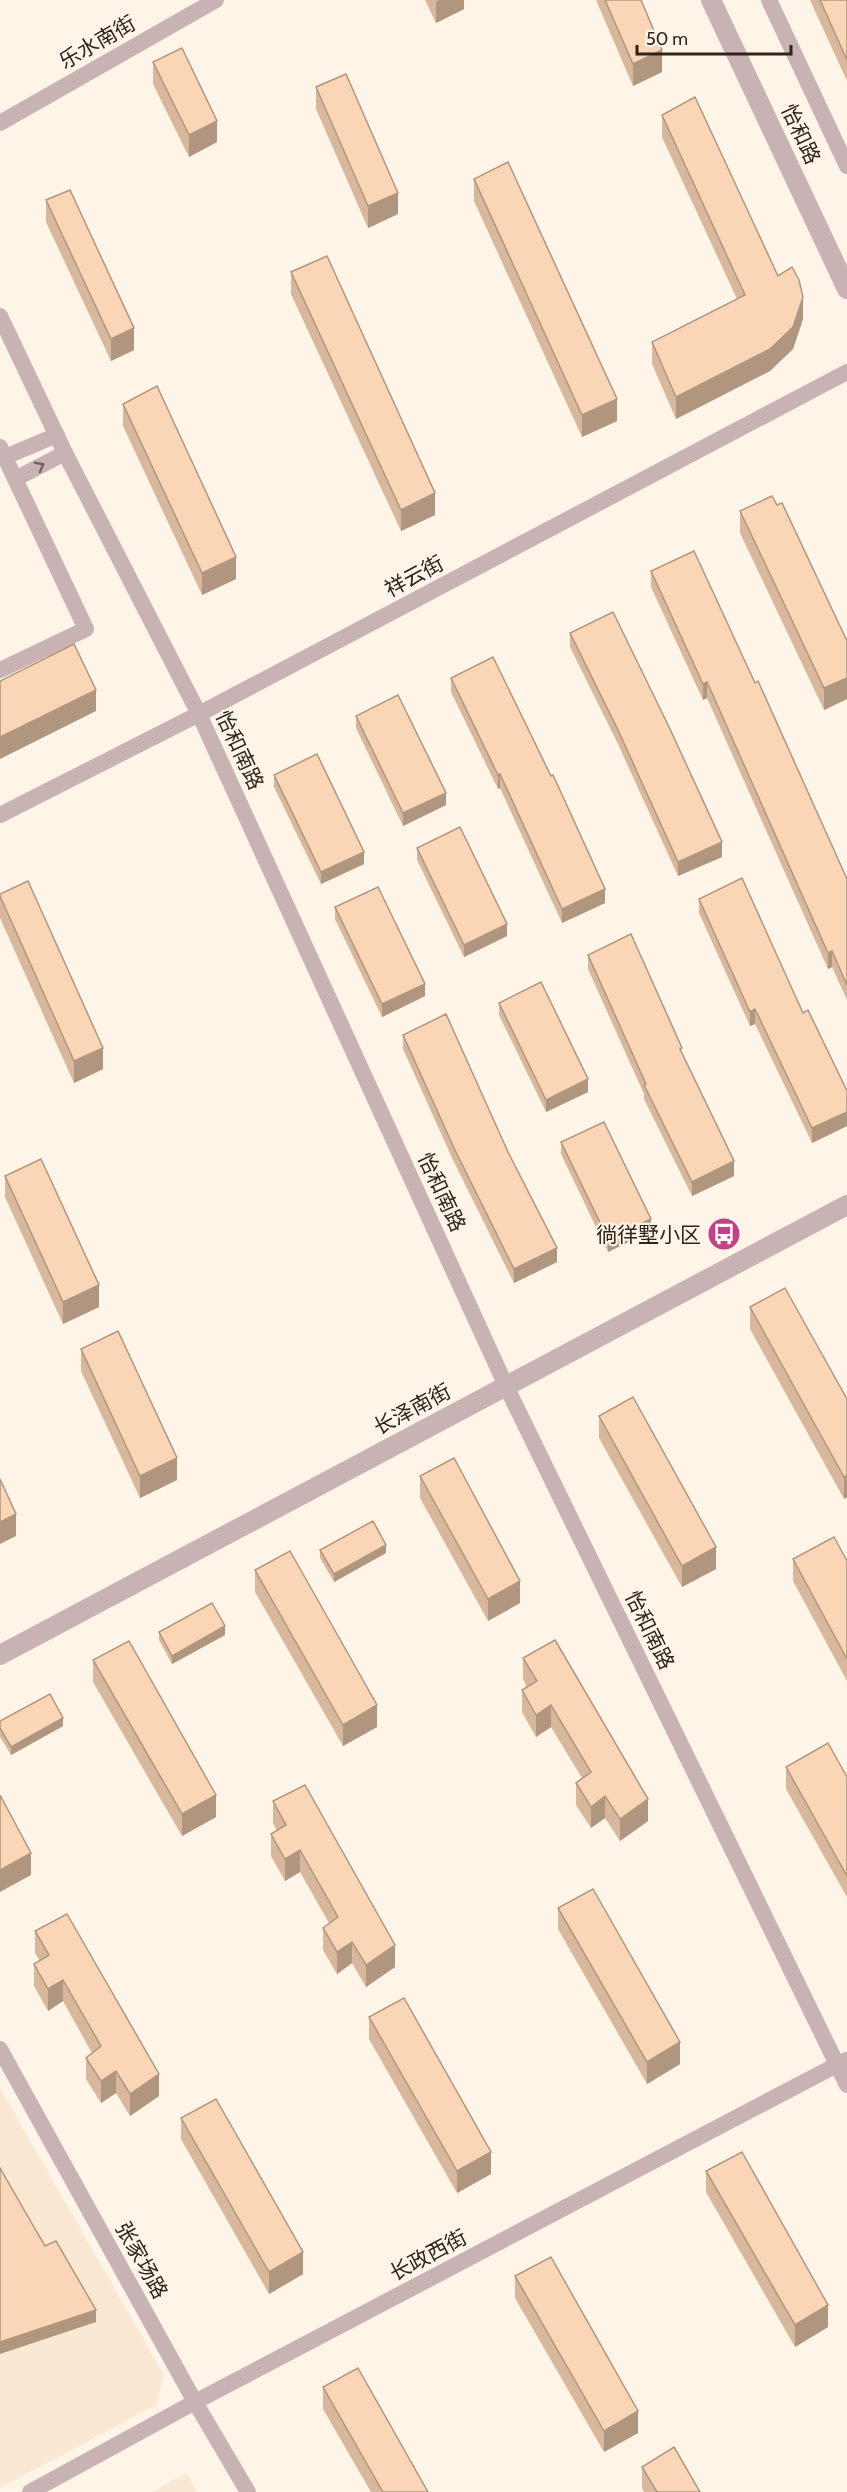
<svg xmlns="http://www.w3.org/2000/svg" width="847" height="2492" font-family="Cabin,'Noto Sans SC',sans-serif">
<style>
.built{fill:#fae8d2}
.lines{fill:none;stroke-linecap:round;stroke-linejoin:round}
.minor{stroke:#c9b2b3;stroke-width:16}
.tertiary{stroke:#c9b2b3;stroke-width:20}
.wall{fill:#d8b89d}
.shaded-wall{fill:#b0967f}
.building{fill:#fbd6b6;stroke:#b0967f;stroke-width:1.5}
.oneway{stroke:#74645f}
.labels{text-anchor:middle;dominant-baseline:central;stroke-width:4.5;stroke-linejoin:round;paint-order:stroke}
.street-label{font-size:21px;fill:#2e251a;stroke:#fef4e8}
.poi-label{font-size:21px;fill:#2e251a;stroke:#fef4e8;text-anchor:end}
</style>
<rect width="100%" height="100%" fill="#fef4e8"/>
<g class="built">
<path d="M0,2088L164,2375L156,2405L0,2488Z"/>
<path d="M187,2473L197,2492H152Z"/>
</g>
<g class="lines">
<g class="minor">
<path d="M769,0L847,166"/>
<path d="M0,123L216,0"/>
<path d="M0,316L65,453L199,714L506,1386L847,2085"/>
<path d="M0,447L86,629L0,670"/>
<path d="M5,457L57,435"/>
<path d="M15,479L65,453"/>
<path d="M0,815L199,714L847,372"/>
<path d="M0,2049L195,2402L248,2492"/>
<path d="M30,2492L195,2402L846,2060"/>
</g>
<g class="tertiary">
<path d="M711,0L847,289"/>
<path d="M0,1655L847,1205"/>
</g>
</g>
<g class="wall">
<path d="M425,0H464V9L436,23Z"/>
<path d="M596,0H641L662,72L633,86Z"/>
<path d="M810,0H847V81Z"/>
<path d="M153,62L217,142L189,157L153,84Z"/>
<path d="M316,87L398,214L368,228L316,109Z"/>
<path d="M662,115L778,276L803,319L793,349L770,371L676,419L652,364V342L737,299L662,137Z"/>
<path d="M474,179L617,421L582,437L474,201Z"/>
<path d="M46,200L134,350L111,361L46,222Z"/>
<path d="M291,272L435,515L401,531L291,294Z"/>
<path d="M123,404L236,579L202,595L123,426Z"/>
<path d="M777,505L847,641V699L824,710L740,533V511Z"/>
<path d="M651,571L755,683L847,879V1000L832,967L828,969L707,698L703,700L651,587Z"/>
<path d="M570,633L722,857L678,876L618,744L570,647Z"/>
<path d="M451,678L605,903L562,923L500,788L498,789L451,692Z"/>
<path d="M356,716L446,805L403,826L356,728Z"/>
<path d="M274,775L364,864L321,884L274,787Z"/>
<path d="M417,848L507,936L464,957L417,860Z"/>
<path d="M0,894L103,1069L74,1083L0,918Z"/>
<path d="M699,899L803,1013L847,1091V1126L812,1143L755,1024L750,1026L699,913Z"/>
<path d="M335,907L425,996L382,1017L335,919Z"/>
<path d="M588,955L734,1176L692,1196L644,1099V1094L588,969Z"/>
<path d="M499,1003L588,1092L546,1112L499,1015Z"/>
<path d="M403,1035L557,1262L514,1283L454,1162L403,1049Z"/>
<path d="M561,1142L651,1231L608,1252L561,1154Z"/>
<path d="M5,1176L99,1307L63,1324L5,1197Z"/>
<path d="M750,1307L847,1399V1497L844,1499L750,1329Z"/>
<path d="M81,1349L177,1480L140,1498L81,1371Z"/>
<path d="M599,1416L716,1569L682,1587L599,1438Z"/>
<path d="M420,1476L520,1603L488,1621L420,1498Z"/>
<path d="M320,1550L386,1553L334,1582L320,1558Z"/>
<path d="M793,1559L847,1561V1681L793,1581Z"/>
<path d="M255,1570L377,1727L343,1746L255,1592Z"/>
<path d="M159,1632L225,1635L172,1664L159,1640Z"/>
<path d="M523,1658L648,1821L620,1841L605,1818L591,1828L576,1805V1783L582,1778L551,1727L536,1737L522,1712V1690L527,1687L523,1679Z"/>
<path d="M93,1660L216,1817L182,1836L93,1682Z"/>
<path d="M0,1721L63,1726L11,1755L0,1737Z"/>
<path d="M786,1767L847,1777V1897L786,1789Z"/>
<path d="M273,1801L395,1967L366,1987L352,1963L337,1974L323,1950V1928L329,1923L300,1872L285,1881L271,1856V1834L277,1831L273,1823Z"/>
<path d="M558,1908L680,2064L647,2084L558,1929Z"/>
<path d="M35,1931L159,2096L130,2116L116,2093L101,2103L86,2079V2058L92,2053L63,2001L48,2011L34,1986V1964L40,1961L35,1953Z"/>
<path d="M369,2017L491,2174L457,2193L369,2039Z"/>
<path d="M181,2118L303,2274L269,2294L181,2139Z"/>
<path d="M706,2171L828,2327L795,2347L706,2192Z"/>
<path d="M515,2276L638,2433L604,2452L515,2298Z"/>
<path d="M323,2387L428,2492H371L323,2409Z"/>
<path d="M642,2467L700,2492H644L642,2488Z"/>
</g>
<g class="shaded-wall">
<path d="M439,0H464V9L436,23V2Z"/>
<path d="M662,50V72L633,86V64Z"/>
<path d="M217,121V142L189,157V135Z"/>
<path d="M398,193V214L368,228V206Z"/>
<path d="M803,297V319L793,349L770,371L676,419V397Z"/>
<path d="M134,328V350L111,361V339Z"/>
<path d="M617,399V421L582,437V415Z"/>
<path d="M435,493V515L401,531V510Z"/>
<path d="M236,557V579L202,595V573Z"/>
<path d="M847,678V699L824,710V688Z"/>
<path d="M707,682V698L703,700V684Z"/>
<path d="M96,690V711L0,759V737Z"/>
<path d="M500,774V788L498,789V775Z"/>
<path d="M446,793V805L403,826V813Z"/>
<path d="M722,842V857L678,876V862Z"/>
<path d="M364,852V864L321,884V872Z"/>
<path d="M605,889V903L562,923V909Z"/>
<path d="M507,924V936L464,957V945Z"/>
<path d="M832,951V967L828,969V953Z"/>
<path d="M425,984V996L382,1017V1004Z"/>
<path d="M755,1009V1024L750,1026V1012Z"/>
<path d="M103,1048V1069L74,1083V1061Z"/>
<path d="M588,1079V1092L546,1112V1100Z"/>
<path d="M847,1112V1126L812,1143V1128Z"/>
<path d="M734,1161V1176L692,1196V1182Z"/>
<path d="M651,1219V1231L608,1252V1239Z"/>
<path d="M557,1248V1262L514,1283V1269Z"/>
<path d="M99,1285V1307L63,1324V1302Z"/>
<path d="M177,1458V1480L140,1498V1476Z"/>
<path d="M847,1475V1497L844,1499V1477Z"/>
<path d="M16,1514V1536L0,1544V1522Z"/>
<path d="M386,1545V1553L334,1582V1574Z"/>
<path d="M716,1547V1569L682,1587V1566Z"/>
<path d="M520,1581V1603L488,1621V1599Z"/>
<path d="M225,1626V1635L172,1664V1656Z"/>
<path d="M377,1705V1727L343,1746V1725Z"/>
<path d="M551,1705V1727L536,1737V1715Z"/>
<path d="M63,1718V1726L11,1755V1747Z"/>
<path d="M216,1795V1817L182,1836V1814Z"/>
<path d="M605,1796V1818L591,1828V1807Z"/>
<path d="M648,1799V1821L620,1841V1819Z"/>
<path d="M300,1850V1872L285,1881V1859Z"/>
<path d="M31,1853V1875L0,1892V1870Z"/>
<path d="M352,1942V1963L337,1974V1952Z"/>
<path d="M395,1945V1967L366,1987V1965Z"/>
<path d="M63,1980V2001L48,2011V1989Z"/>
<path d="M680,2042V2064L647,2084V2062Z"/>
<path d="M116,2071V2093L101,2103V2081Z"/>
<path d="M159,2074V2096L130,2116V2094Z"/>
<path d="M491,2152V2174L457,2193V2171Z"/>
<path d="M303,2252V2274L269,2294V2272Z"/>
<path d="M828,2305V2327L795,2347V2325Z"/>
<path d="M96,2310V2322L0,2354V2342Z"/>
<path d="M638,2411V2433L604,2452V2431Z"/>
</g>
<g class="building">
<path d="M605,0H641L662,50L633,64Z"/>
<path d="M820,0H847V60Z"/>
<path d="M182,48L217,121L189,135L153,62Z"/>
<path d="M346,74L398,193L368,206L316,87Z"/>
<path d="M695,97L778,276L792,267L799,280L803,297L793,327L770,349L676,397L652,342L745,295L662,115Z"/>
<path d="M508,162L617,399L582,415L474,179Z"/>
<path d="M70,190L134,328L111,339L46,200Z"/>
<path d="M327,256L435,493L401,510L291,272Z"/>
<path d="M157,386L236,557L202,573L123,404Z"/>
<path d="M772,496L777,505L782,503L847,641V678L824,688L740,511Z"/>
<path d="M694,551L755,683L758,681L847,879V985L832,951L828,953L707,682L703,684L651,571Z"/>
<path d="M613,612L670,729L722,842L678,862L618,730L570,633Z"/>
<path d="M74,644L96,690L0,737V681Z"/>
<path d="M493,657L551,776L553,775L605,889L562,909L500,774L498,775L451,678Z"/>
<path d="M398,695L446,793L403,813L356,716Z"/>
<path d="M317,754L364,852L321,872L274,775Z"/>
<path d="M460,827L507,924L464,945L417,848Z"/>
<path d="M742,878L803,1013L808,1010L847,1091V1112L812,1128L755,1009L750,1012L699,899Z"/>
<path d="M28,881L103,1048L74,1061L0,896V894Z"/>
<path d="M378,887L425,984L382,1004L335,907Z"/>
<path d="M631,934L682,1048L680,1049L734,1161L692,1182L644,1085L646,1084L588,955Z"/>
<path d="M541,982L588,1079L546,1100L499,1003Z"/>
<path d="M446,1014L508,1152L557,1248L514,1269L454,1148L403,1035Z"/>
<path d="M604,1122L651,1219L608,1239L561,1142Z"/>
<path d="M41,1159L99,1285L63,1302L5,1176Z"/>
<path d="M785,1288L847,1399V1475L844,1477L750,1307Z"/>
<path d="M118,1331L177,1458L140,1476L81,1349Z"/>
<path d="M633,1397L716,1547L682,1566L599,1416Z"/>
<path d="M454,1458L520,1581L488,1599L420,1476Z"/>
<path d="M0,1479L16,1514L0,1522Z"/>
<path d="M373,1521L386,1545L334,1574L320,1550Z"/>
<path d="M834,1537L847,1561V1659L793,1559Z"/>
<path d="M290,1551L377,1705L343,1725L255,1570Z"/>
<path d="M212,1603L225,1626L172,1656L159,1632Z"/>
<path d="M555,1640L648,1799L620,1819L605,1796L591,1807L576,1783L591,1772L551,1705L536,1715L522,1690L537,1681L523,1658Z"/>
<path d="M129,1641L216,1795L182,1814L93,1660Z"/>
<path d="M50,1694L63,1718L11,1747L0,1728V1721Z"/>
<path d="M828,1743L847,1777V1876L786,1767Z"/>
<path d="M305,1785L395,1945L366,1965L352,1942L337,1952L323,1928L338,1917L300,1850L285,1859L271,1834L286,1825L273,1801Z"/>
<path d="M0,1795L31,1853L0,1870Z"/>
<path d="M593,1889L680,2042L647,2062L558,1908Z"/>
<path d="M67,1914L159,2074L130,2094L116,2071L101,2081L86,2058L101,2046L63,1980L48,1989L34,1964L49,1955L35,1931Z"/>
<path d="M404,1998L491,2152L457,2171L369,2017Z"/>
<path d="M216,2099L303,2252L269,2272L181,2118Z"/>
<path d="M742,2152L828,2305L795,2325L706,2171Z"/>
<path d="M0,2168L45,2246L56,2241L96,2310L0,2342Z"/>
<path d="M551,2257L638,2411L604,2431L515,2276Z"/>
<path d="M358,2368L428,2492H383L323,2387Z"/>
<path d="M674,2447L700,2492H657L642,2467Z"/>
</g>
<defs><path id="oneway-chevron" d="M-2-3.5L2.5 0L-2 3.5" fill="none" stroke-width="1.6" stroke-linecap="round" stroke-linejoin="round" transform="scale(1.5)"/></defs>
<use class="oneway" href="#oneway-chevron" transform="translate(40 466) rotate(-28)"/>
<defs>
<g id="bus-disc" transform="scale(1.725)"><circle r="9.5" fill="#c44188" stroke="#fef4e8"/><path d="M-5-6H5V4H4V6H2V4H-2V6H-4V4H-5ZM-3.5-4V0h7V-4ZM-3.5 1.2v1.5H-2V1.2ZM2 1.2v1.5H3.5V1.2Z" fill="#fff"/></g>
</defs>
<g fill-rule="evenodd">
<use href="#bus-disc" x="724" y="1234"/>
</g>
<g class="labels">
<g class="street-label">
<text transform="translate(97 42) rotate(-30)">乐水南街</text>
<text transform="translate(801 134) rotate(65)">怡和路</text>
<text transform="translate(414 576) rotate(-28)">祥云街</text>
<text transform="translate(240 750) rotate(65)">怡和南路</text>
<text transform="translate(442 1192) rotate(65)">怡和南路</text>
<text transform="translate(412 1409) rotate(-28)">长泽南街</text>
<text transform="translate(650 1630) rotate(64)">怡和南路</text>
<text transform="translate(428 2255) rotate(-28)">长政西街</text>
<text transform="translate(142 2260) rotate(61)">张家场路</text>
</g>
<g class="poi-label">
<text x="701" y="1234">徜徉墅小区</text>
</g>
</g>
<path d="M637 45v9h154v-9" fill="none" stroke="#2e251a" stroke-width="3"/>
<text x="646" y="45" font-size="18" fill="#2e251a" stroke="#fef4e8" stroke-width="4.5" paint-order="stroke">50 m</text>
</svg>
